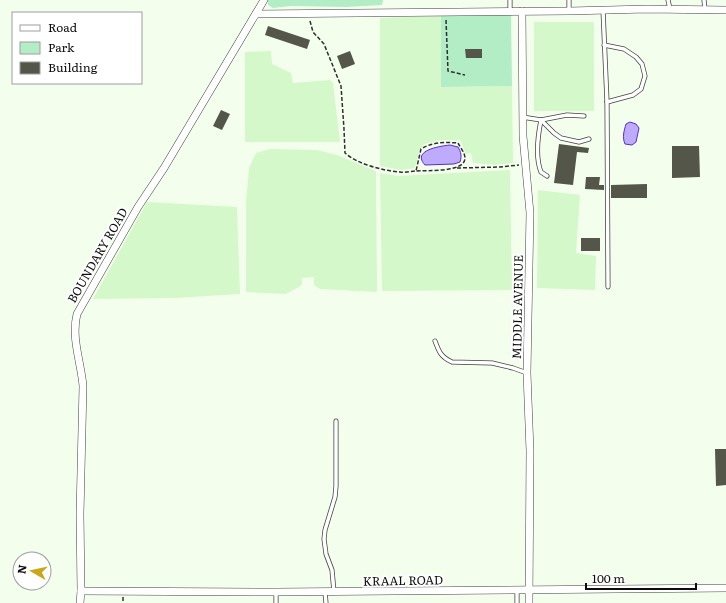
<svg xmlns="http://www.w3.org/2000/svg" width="726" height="603" font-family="Literata,serif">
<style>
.farmland{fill:#d4f8c9}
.green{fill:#b2edc6}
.water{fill:#beabfc;stroke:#582cda}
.building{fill:#535648}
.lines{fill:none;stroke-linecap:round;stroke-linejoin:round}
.lane-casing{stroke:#404040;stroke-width:5}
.street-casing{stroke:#404040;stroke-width:8}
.path{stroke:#2f2f2f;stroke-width:1.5;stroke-dasharray:4 2;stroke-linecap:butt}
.lane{stroke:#fff;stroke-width:3.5}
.street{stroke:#fff;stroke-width:7}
.labels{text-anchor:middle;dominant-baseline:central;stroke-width:4;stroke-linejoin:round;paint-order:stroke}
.street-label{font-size:12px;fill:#0d0d0d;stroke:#fff}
</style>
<rect width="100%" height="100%" fill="#f3ffec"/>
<g class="farmland">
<path d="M441,16V87L512,86L513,163L495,165L473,163L471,153L466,154L460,140H441L425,144L420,149L415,168L401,170L380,166V18Z"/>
<rect x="534" y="22" width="60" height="89"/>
<path d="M271,51L272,64L291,73L293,83L330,80L333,83L340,142H245V52Z"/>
<path d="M270,149L317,150L337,155L376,171L377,292L320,289L314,285V277L302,278V285L286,294L246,292V203L249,168L256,153Z"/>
<path d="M510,170L512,290L382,291L380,173L398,176Z"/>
<path d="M538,190L580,195L576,253L596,256L595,290L537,288Z"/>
<path d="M147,202L237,207L240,294L175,298L93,299Z"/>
</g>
<g class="green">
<path d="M268,0H383L382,5L347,7L291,6L273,8L268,5Z"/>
<path d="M511,15L512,86L441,87V16Z"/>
</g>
<g class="water">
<path d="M630,122L636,124L639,128L636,142L632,145L625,144C622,137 624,131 626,124Z"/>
<path d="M450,145L458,147C461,152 462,156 460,162L454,164L425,165C411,150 441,146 450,145Z"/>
</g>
<g class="building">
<path d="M268,26L310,40L307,49L265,35Z"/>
<path d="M465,49H482V58H466Z"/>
<path d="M350,51L355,64L342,69L337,56Z"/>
<path d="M221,110L230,114L222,130L213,126Z"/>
<path d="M559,144L589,148L588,153L577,152L573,185L554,183Z"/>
<path d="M672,146H699L700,177L672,178Z"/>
<path d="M586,177H600L599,185H604V190L585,189Z"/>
<path d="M647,184V198H611V185Z"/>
<rect x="581" y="238" width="19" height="13"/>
<path d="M715,449H726V485L716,486Z"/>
</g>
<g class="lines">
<g class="lane-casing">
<g id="lane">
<path d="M510,0V12"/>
<path d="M569,0V11"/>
<path d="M668,0L670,9"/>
<path d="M704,0L705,10"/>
<path d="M603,10L607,102L608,287"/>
<path d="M604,45L624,49L636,57L642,64L645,76L641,89L633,95L607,102"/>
<path d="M522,117L541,120L554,133L561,138L579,142L589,139"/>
<path d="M547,176L541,172C535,157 538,135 541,120L567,115L584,116"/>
<path d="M435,341C439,352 441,357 452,362L492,363L513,368L527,373"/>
<path d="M276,592V603"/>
<path d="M325,592L326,603"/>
<path d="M334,592L332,570L326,554L324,539L325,530L335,497L336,486V421"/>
<path d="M517,603V590"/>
</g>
</g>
<g class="street-casing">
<g id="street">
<path d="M522,11L523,136L530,213L527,373L530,451L529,603"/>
<path d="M256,14L569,11L647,9L726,10"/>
<path d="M81,591L276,592L726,588"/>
<path d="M80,603L81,591L80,514L83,386C81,362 71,338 77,314L138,207L164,168L264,0"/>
</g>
</g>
<g class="path">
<path d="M446,20L448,71L465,75"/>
<path d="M310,21L313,32L324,44L341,86L344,129L345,153C357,164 384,171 400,172C405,173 411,171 416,171L421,149C432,142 445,142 458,143C460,147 465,153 465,158C465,173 426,170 416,171"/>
<path d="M457,168L500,167L519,165"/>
<path d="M123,597V603"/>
</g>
<use href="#lane" class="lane"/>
<use href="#street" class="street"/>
</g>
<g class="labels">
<g class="street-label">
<text transform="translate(97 255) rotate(-60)">BOUNDARY ROAD</text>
<text transform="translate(517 307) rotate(-89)">MIDDLE AVENUE</text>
<text transform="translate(403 580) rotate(-1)">KRAAL ROAD</text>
</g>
</g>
<rect x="12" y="12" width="130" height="72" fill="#ffffff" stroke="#9e9e9e"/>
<rect x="20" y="25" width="20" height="6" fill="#ffffff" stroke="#9e9e9e"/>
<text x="48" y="32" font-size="12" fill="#0d0d0d">Road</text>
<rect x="20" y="42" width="20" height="12" fill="#b2edc6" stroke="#9e9e9e"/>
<text x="48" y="52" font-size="12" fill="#0d0d0d">Park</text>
<rect x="20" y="62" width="20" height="12" fill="#535648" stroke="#9e9e9e"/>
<text x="48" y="72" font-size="12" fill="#0d0d0d">Building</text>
<g transform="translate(32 571) rotate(279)"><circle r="19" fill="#ffffff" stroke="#9e9e9e"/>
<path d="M0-3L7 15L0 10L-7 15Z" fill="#c9a718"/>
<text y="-6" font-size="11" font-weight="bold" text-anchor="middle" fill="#0d0d0d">N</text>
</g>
<path d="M586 583v6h110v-6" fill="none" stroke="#0d0d0d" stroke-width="2"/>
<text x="592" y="583" font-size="12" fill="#0d0d0d" stroke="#ffffff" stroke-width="3" paint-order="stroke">100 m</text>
</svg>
